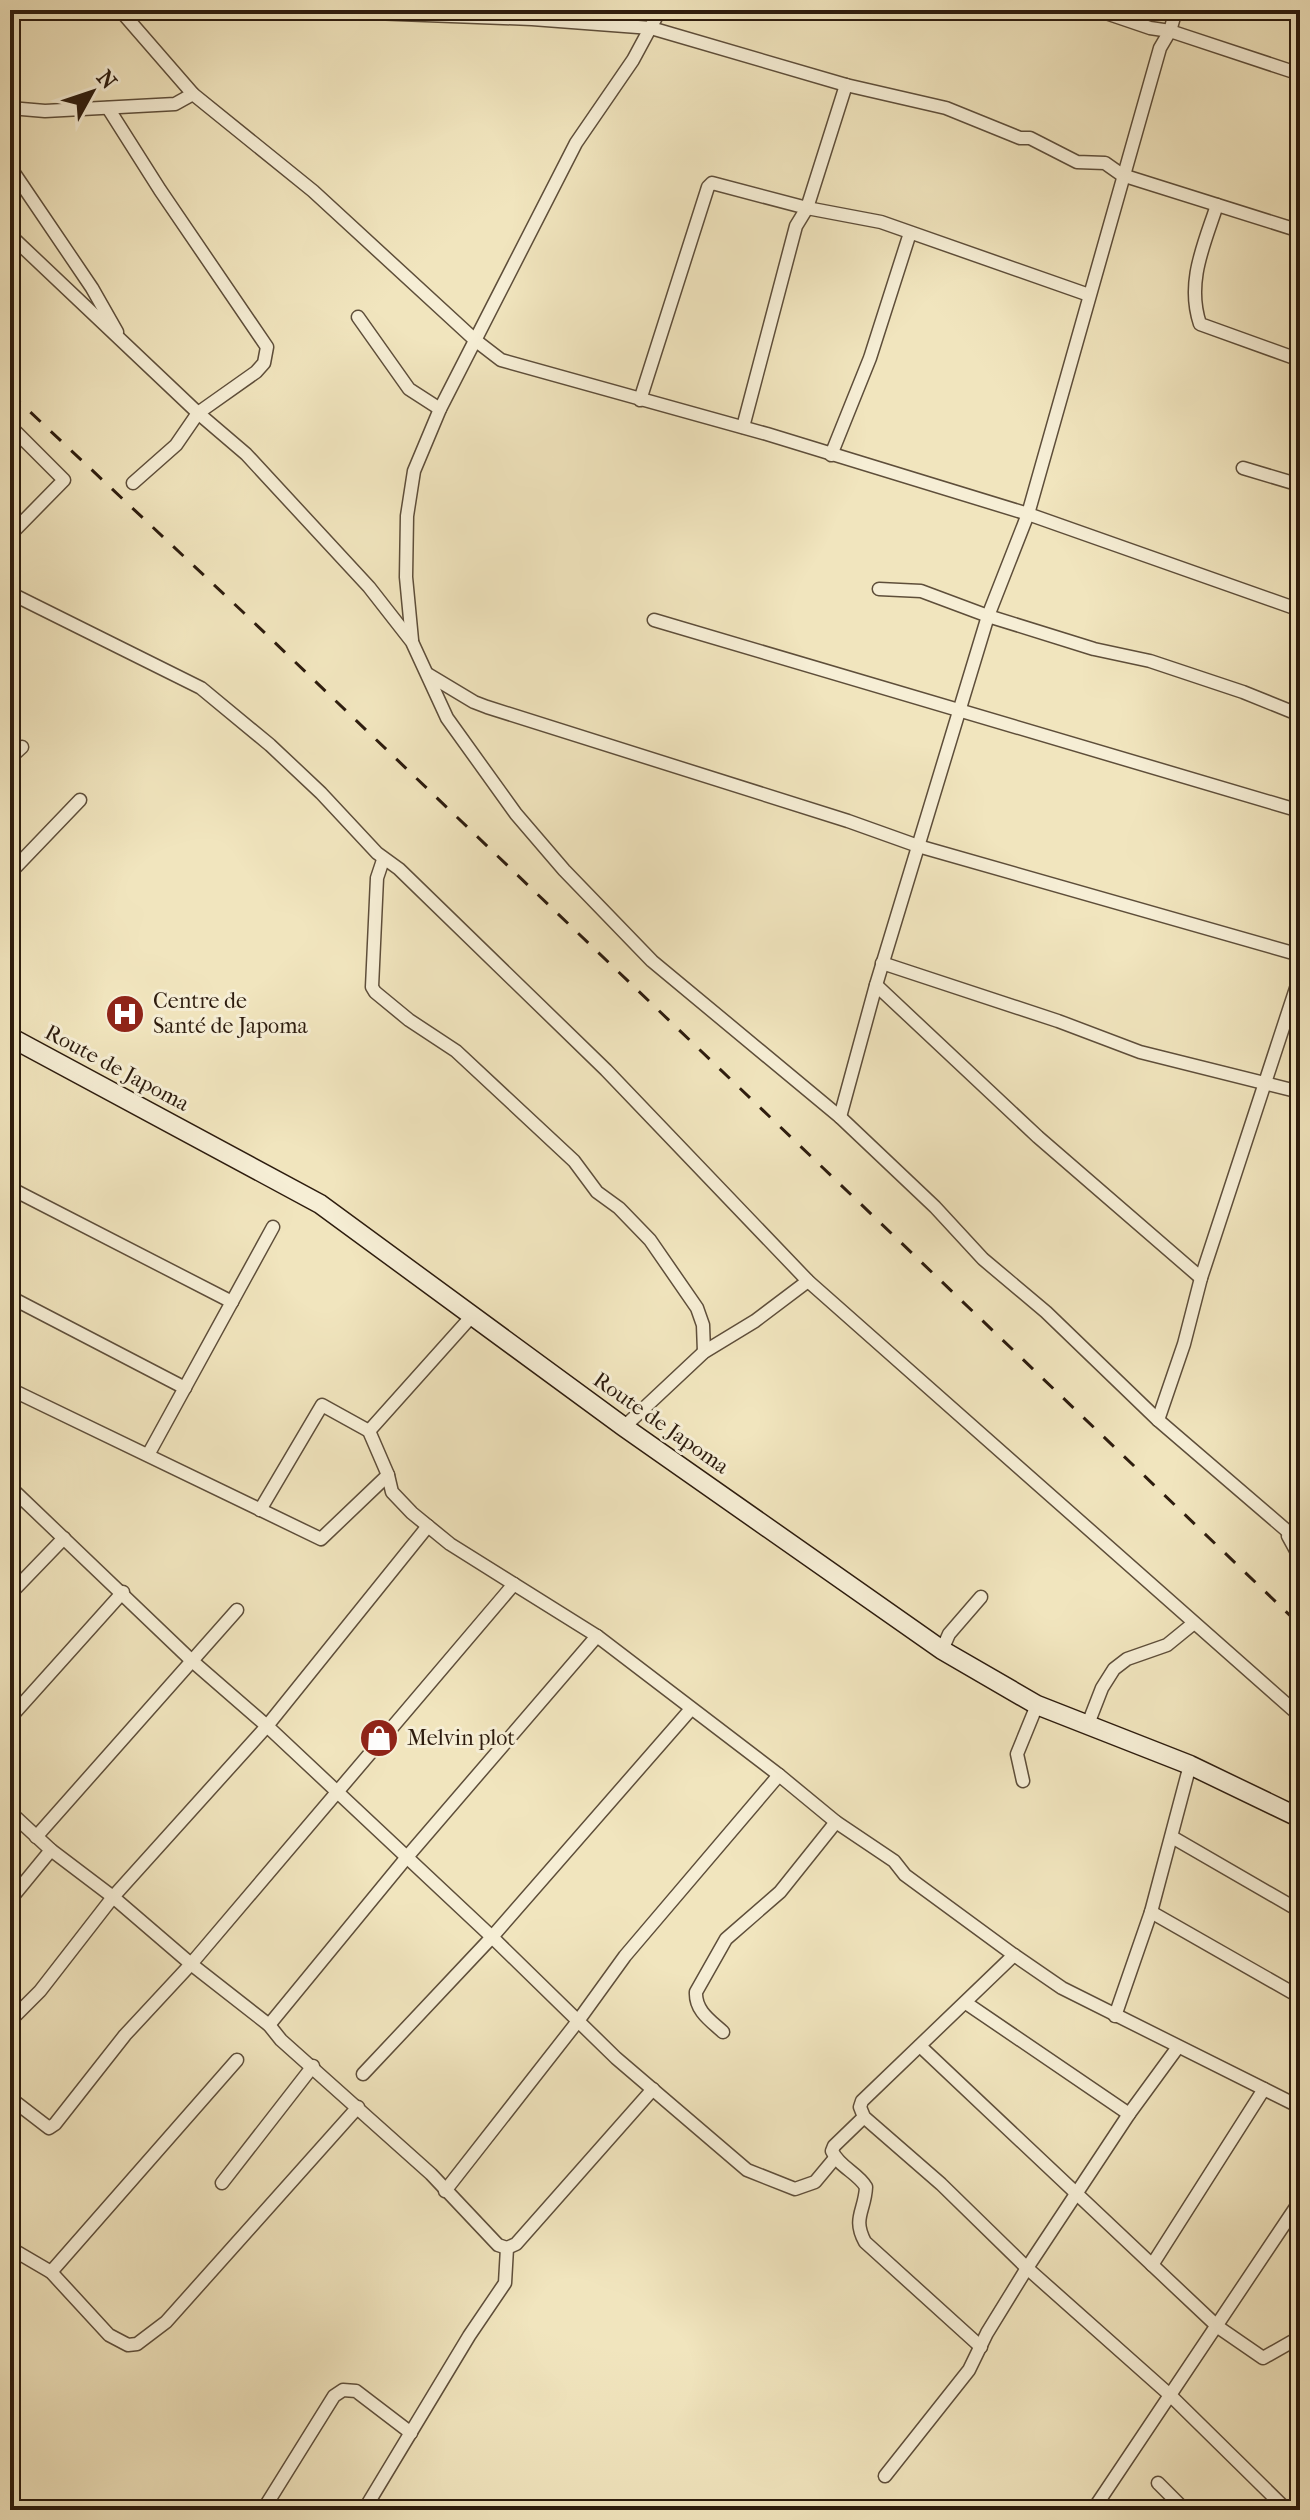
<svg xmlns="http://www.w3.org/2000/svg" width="1310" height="2520" font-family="'IM FELL French Canon',serif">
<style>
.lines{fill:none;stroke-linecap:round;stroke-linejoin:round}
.street-casing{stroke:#5e4e3a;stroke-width:15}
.secondary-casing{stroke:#2d1c0e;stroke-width:21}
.street{stroke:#f6eed5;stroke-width:12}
.secondary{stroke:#f6eed5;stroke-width:18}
.rail{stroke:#2d1c0e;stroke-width:3;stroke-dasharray:14 14;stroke-linecap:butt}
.labels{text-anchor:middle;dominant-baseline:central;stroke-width:6;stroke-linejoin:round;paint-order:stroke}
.poi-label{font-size:22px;fill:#2d1c0e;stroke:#f6eed5;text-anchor:start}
.street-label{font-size:22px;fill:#2d1c0e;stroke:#f6eed5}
</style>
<rect width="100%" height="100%" fill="#f1e5be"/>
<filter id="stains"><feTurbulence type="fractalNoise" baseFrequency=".0025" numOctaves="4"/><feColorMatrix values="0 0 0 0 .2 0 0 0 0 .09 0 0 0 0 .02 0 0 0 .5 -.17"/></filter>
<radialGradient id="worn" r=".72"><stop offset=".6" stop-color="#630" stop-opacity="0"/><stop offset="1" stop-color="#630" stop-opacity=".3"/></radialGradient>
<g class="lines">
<g class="street-casing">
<g id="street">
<path d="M120,10L193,94L313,191L475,340L501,360L767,434L1028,514L1300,610"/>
<path d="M294,10L532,19L651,28L846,85L946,108L1020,138H1030L1077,162L1105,163L1122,175L1300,231"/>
<path d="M1097,10L1150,28L1170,31L1300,74"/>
<path d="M10,108L45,111L175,104L193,94"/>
<path d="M108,108L160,190L267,347L264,363L256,372L198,413L176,445L133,483"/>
<path d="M10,167L92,288L117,332"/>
<path d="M1217,205C1204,245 1186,282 1200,324L1300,360"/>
<path d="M10,235L198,413L246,454L369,587L412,642L447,718L516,814L564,870L652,961L840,1117L935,1207L983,1259L1046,1312L1158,1420L1300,1542"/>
<path d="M358,317L409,389L440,409"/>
<path d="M640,400L708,187L712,183L807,208L881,222L1089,295"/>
<path d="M10,426L64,480L10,535"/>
<path d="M743,427L796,226L807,208L846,85"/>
<path d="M831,455L870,358L910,233"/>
<path d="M1243,468L1300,485"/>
<path d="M879,589L921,591L988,616L1094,649L1150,661L1243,692L1300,715"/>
<path d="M10,593L201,688L270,745L321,793L377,853L399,869L606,1070L808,1281L1300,1716"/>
<path d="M654,620L1300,811"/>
<path d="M412,640L406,577L407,516L414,471L440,409L576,143L633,60L660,10"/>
<path d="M429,675L474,702L487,707L848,821L918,846L1300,955"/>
<path d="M10,758L22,747"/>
<path d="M383,860L377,878L372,987L375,992L409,1020L456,1051L574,1161L597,1192L619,1208L650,1240L697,1308L703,1325L704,1352"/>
<path d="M10,873L80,800"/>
<path d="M882,963L1058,1021L1140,1052L1300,1092"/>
<path d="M876,985L1038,1137L1201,1278"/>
<path d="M840,1117L876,985L988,616L1028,514L1160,48L1170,31L1176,10"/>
<path d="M10,1188L232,1302"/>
<path d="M10,1297L185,1388"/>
<path d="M10,1389L321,1539L388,1475"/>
<path d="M1158,1420L1184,1344L1201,1278L1300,976"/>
<path d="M624,1427L704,1352L755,1321L808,1281"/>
<path d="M369,1431L471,1317"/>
<path d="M148,1455L273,1227"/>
<path d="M10,1487L191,1660L267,1726L492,1937L616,2058L747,2170L795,2189L815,2182L835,2158"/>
<path d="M260,1510L322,1405L369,1431L388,1475L392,1492L412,1513L450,1544L597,1636L779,1775L836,1822L894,1861L905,1875L1014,1955L1062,1988L1300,2107"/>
<path d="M1288,1536L1300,1558"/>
<path d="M10,1594L64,1538"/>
<path d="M942,1650L949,1634L981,1597"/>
<path d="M10,1718L123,1592"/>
<path d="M1088,1724L1102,1688L1114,1669L1127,1659L1167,1645L1194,1623"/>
<path d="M1023,1781L1017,1754L1037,1705"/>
<path d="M10,1812L51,1850L113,1897L191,1964L269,2025L281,2040L431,2174L498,2245L507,2248L516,2244L653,2089"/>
<path d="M36,1837L237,1610"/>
<path d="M1172,1837L1300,1911"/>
<path d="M10,1900L51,1850"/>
<path d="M1151,1912L1300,1997"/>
<path d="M1014,1955L862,2101L860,2107L864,2117L941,2184L1027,2268L1171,2396L1287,2510"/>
<path d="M966,2003L1129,2114"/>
<path d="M1115,2016L1151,1912L1190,1765"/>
<path d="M10,2021L40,1991L113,1897L267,1726L428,1526"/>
<path d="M269,2025L407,1857L597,1636"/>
<path d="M723,2032C711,2021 695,2011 696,1992L726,1939L780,1892L836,1822"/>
<path d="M920,2046L1218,2327L1263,2358L1300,2337"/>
<path d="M363,2074L492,1937L691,1709"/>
<path d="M10,2098L49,2128L55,2124L125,2035L191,1964L514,1584"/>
<path d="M864,2117L834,2146L832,2151C839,2167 858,2173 866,2187C865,2211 852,2218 865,2242L981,2347"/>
<path d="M222,2183L313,2066"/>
<path d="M445,2191L578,2021L625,1956L779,1775"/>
<path d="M10,2248L51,2272L109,2335L128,2345L137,2344L166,2322L358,2107"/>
<path d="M1152,2265L1264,2089"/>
<path d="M51,2272L237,2060"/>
<path d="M885,2476L969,2370L987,2333L1027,2268L1129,2114L1178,2047"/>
<path d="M1158,2483L1185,2510"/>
<path d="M263,2510L334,2396L343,2390L356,2391L411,2433"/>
<path d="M364,2510L469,2336L505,2283L507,2248"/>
<path d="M1093,2510L1300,2201"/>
</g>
</g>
<g class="secondary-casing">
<path id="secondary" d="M10,1037L320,1204L624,1427L942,1650L1037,1705L1190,1765L1300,1818"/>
</g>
<use href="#street" class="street"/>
<use href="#secondary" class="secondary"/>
<path class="rail" d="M10,393L244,613L1300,1625"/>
</g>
<defs>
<g id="hospital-disc" transform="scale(2)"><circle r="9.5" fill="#8f2418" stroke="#f6eed5"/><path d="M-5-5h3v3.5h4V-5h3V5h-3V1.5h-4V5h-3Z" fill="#fff"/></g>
<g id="shop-disc" transform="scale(2)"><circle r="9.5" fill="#8f2418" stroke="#f6eed5"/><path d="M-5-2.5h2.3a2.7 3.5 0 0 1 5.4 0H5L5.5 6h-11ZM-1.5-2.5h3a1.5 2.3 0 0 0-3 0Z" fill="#fff"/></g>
</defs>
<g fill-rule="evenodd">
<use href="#hospital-disc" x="125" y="1014"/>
<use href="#shop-disc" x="379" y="1738"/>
</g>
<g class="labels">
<g class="poi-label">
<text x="153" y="1001">Centre de<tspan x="153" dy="25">Santé de Japoma</tspan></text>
<text x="407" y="1738">Melvin plot</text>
</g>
<g class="street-label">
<text transform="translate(117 1068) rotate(28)">Route de Japoma</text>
<text transform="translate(661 1423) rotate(35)">Route de Japoma</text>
</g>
</g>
<rect width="1310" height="2520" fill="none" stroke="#f1e5be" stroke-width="40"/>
<rect x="12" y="12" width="1286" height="2496" fill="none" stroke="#2d1c0e" stroke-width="4"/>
<rect x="20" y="20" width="1270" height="2480" fill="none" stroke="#2d1c0e" stroke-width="2"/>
<g transform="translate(92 92) rotate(50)" stroke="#f6eed5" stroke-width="6" paint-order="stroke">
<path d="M0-6L14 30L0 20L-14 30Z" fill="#2d1c0e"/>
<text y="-12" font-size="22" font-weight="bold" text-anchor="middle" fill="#2d1c0e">N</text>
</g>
<rect width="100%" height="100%" filter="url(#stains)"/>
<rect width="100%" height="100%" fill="url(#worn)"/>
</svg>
